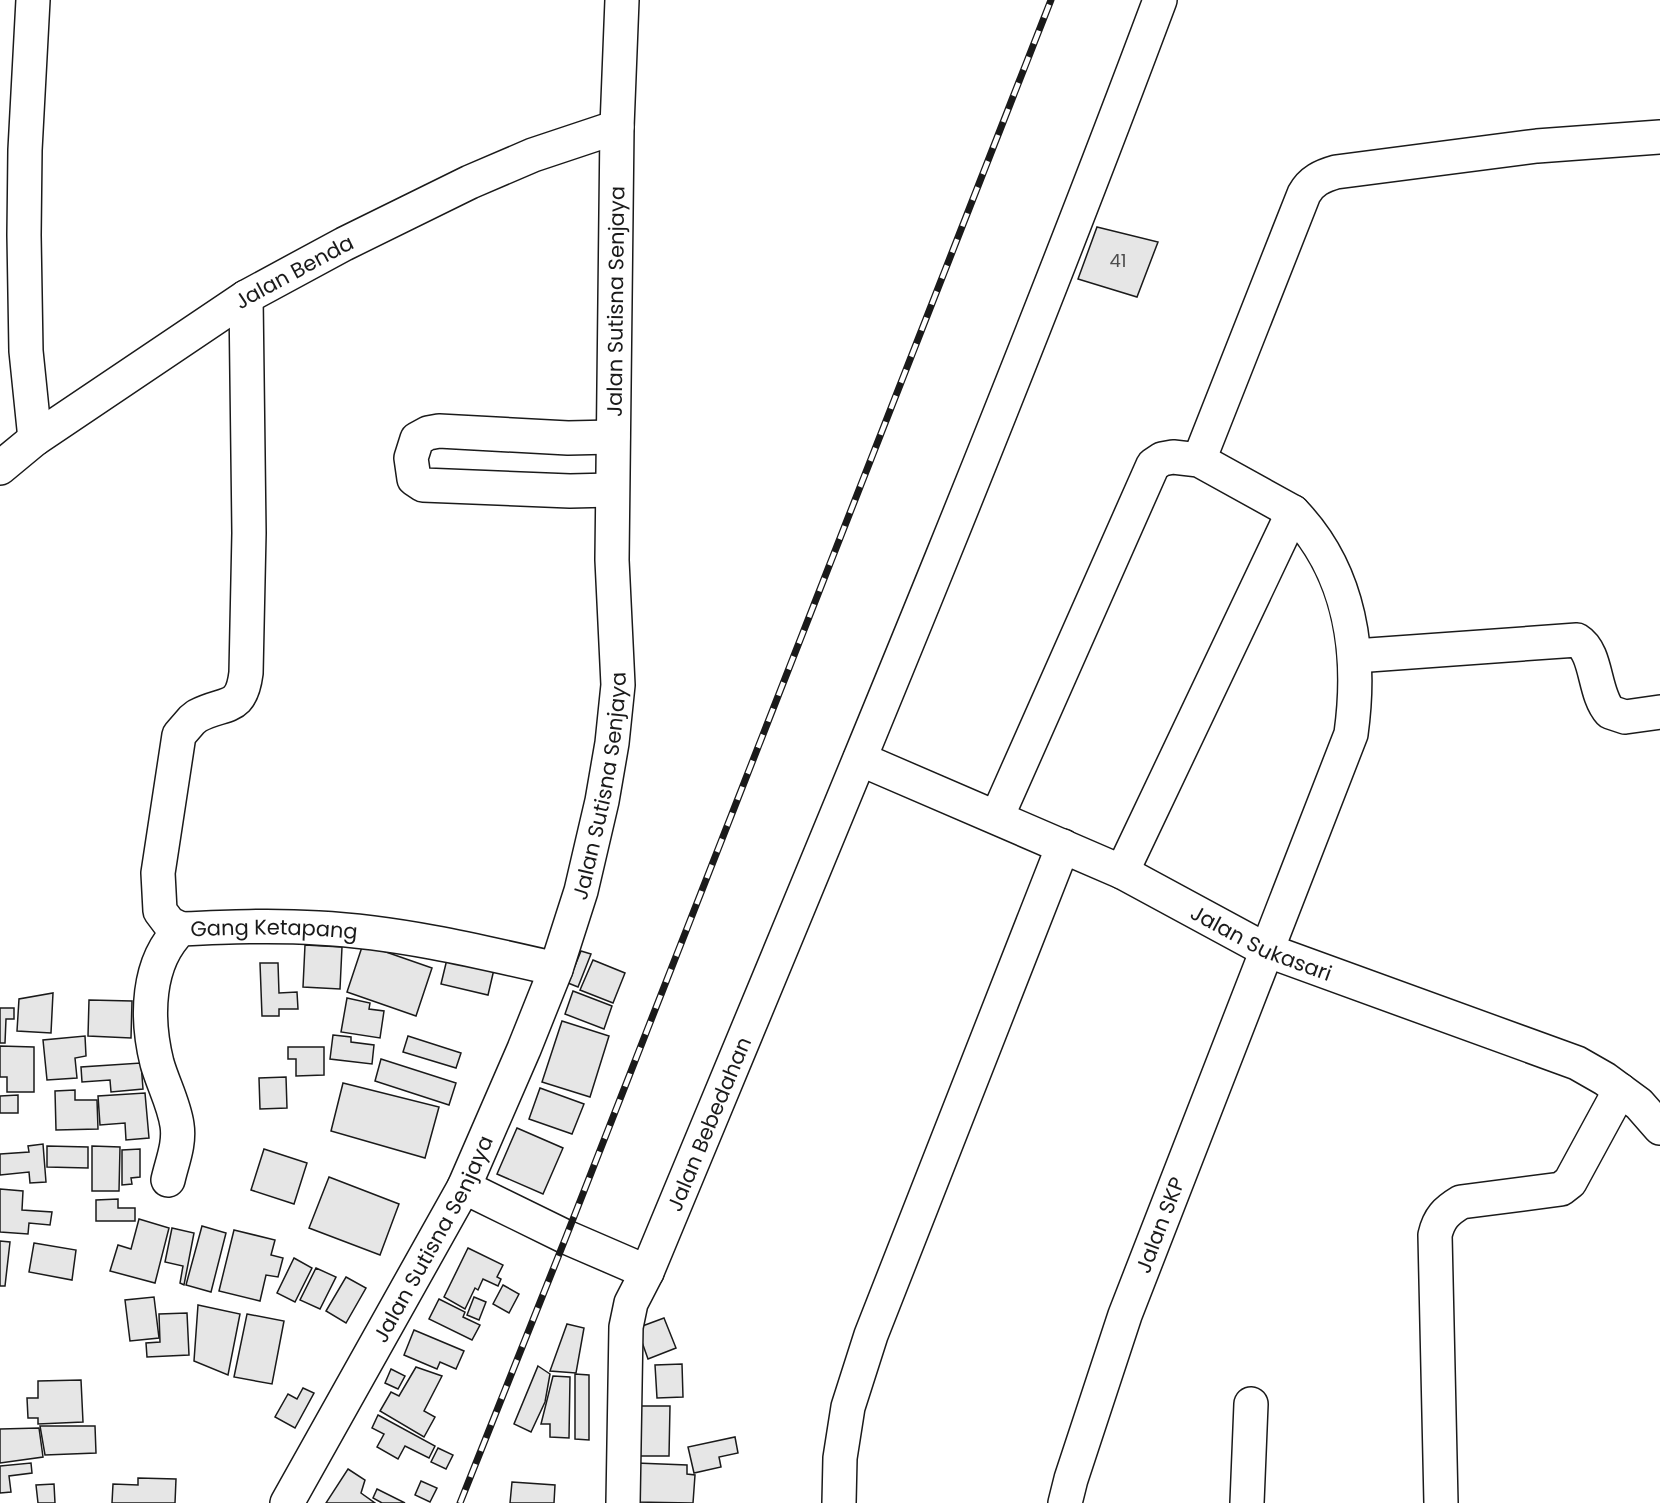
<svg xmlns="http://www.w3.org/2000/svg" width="1660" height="1503" font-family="Poppins,sans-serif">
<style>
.building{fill:#e6e6e6;stroke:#1a1a1a;stroke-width:1.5}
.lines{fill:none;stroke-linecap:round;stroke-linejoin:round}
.minor-casing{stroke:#1a1a1a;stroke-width:36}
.major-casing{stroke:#1a1a1a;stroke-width:36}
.minor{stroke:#fff;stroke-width:33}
.major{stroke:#fff;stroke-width:33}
.rail-casing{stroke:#1a1a1a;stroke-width:7}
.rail{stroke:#fff;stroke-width:4.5;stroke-dasharray:14;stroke-linecap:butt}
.labels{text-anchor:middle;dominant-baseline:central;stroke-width:4.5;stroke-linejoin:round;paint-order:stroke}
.number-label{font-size:18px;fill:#4d4d4d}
.street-label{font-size:21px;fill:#1a1a1a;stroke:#fff}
</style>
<rect width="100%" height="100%" fill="#fff"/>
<g class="building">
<path d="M1097,227L1158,242L1137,297L1078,279Z"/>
<path d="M363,944L432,968L416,1016L347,992Z"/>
<path d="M305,945L342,947L340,989L303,987Z"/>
<path d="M581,951L591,954L578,987L568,983Z"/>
<path d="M448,955L495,965L488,995L441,984Z"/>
<path d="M593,960L625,973L613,1003L580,990Z"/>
<path d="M260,963H278L279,993L297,992L298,1009H279V1016H262Z"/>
<path d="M573,991L612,1006L604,1029L565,1014Z"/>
<path d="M53,993L51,1033L17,1031L19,999Z"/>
<path d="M347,998L370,1003L369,1009L384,1011L380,1038L341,1032Z"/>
<path d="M89,1000L132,1001L131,1038L88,1036Z"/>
<path d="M0,1008H14V1019H6L5,1043H0Z"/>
<path d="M562,1021L609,1036L590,1097L542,1082Z"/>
<path d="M333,1035L351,1037V1042L374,1045L372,1064L330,1059Z"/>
<path d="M85,1036L86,1056L75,1058L77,1078L47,1080L43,1040Z"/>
<path d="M408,1036L461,1053L456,1068L403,1052Z"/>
<path d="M0,1046L34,1047V1092H7V1077H0Z"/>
<path d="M288,1047H324V1075L296,1076V1059H288Z"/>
<path d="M381,1059L456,1083L449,1105L375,1081Z"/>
<path d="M141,1063L143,1089L111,1092L110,1080L82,1082L81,1067Z"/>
<path d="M286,1077L287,1108L260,1109L259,1078Z"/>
<path d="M343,1083L439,1107L425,1158L331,1131Z"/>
<path d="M540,1088L584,1104L572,1134L529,1119Z"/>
<path d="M75,1090V1100H97L98,1129L56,1130L55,1091Z"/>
<path d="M145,1093L149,1138L126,1140L125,1123L100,1125L98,1096Z"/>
<path d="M18,1095V1113H0V1096Z"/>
<path d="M517,1128L563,1148L543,1194L497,1174Z"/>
<path d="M43,1144L46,1182L30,1183L29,1172L0,1175V1154L29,1152L28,1146Z"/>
<path d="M47,1146L88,1147V1168L47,1167Z"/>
<path d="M92,1146L120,1147L119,1191H92Z"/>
<path d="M140,1149V1177L131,1178L132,1184L122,1185V1150Z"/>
<path d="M264,1149L307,1163L294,1204L251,1190Z"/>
<path d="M329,1177L399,1204L380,1255L309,1228Z"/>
<path d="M0,1189L23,1191L22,1210L52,1212L50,1225L29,1223L28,1234L0,1232Z"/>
<path d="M118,1199V1208H135V1221H96V1200Z"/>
<path d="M139,1219L169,1228L155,1283L110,1271L118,1245L131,1249Z"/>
<path d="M202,1226L226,1233L211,1292L186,1285Z"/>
<path d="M172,1228L194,1233L184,1285L180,1283L183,1266L165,1262Z"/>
<path d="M234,1230L275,1240L271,1255L283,1258L278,1277L266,1275L260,1301L219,1291Z"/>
<path d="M0,1241L10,1242L5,1286H0Z"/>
<path d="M34,1243L76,1250L72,1280L29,1272Z"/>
<path d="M468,1248L503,1265L497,1277L501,1279L498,1286L483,1279L478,1290L475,1288L465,1309L444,1297Z"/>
<path d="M294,1258L312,1268L295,1302L277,1293Z"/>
<path d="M316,1268L336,1277L320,1309L300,1300Z"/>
<path d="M346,1277L366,1288L346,1323L326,1311Z"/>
<path d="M503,1285L519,1294L509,1313L493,1304Z"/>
<path d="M154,1297L159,1338L130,1341L125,1300Z"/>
<path d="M474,1297L486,1302L479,1320L467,1315Z"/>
<path d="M439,1299L465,1312L463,1317L480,1325L472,1340L429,1319Z"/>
<path d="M198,1305L240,1314L228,1375L194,1361Z"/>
<path d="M187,1313L189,1355L147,1357L146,1343L160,1342L159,1314Z"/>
<path d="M247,1314L284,1321L272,1384L234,1377Z"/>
<path d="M664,1318L676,1348L648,1359L637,1328Z"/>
<path d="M567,1324L584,1328L576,1373L550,1371Z"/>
<path d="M414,1330L464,1351L456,1369L440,1362L437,1369L404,1355Z"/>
<path d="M682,1364L683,1397L657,1398L655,1365Z"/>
<path d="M538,1366L550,1374L545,1402L531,1432L514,1424Z"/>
<path d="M416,1367L442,1376L424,1411L435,1417L424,1437L380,1411L391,1392L399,1396Z"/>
<path d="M391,1369L405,1376L398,1389L385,1383Z"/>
<path d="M575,1374L589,1375V1440L575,1439Z"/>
<path d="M553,1376L570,1377L569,1438L550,1437V1424H541Z"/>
<path d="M81,1380L83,1422L38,1424V1418H28L27,1398H38V1381Z"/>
<path d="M303,1388L314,1393L295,1428L275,1417L288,1394L297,1399Z"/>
<path d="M635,1406H670L669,1456H634Z"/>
<path d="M378,1415L435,1446L429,1458L405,1446L398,1459L377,1447L384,1434L372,1428Z"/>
<path d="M40,1426H95L96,1453L45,1455Z"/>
<path d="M39,1428L43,1457L0,1463V1429Z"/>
<path d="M735,1437L738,1453L719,1457L721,1467L694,1473L688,1447Z"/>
<path d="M438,1448L453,1455L446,1469L431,1462Z"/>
<path d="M31,1463L32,1473L9,1476L11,1492L0,1493V1466Z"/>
<path d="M636,1463L687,1465V1474L695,1475L693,1503L634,1502Z"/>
<path d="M348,1469L365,1480L361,1493L375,1503H326Z"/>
<path d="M138,1478L176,1479L175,1503H112L113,1484L138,1485Z"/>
<path d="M421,1481L437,1488L430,1502L415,1495Z"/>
<path d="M512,1482L555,1485L554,1503H510Z"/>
<path d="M54,1484L55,1503H38L36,1485Z"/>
<path d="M377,1489L405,1503H382L373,1498Z"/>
</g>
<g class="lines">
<g class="minor-casing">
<g id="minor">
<path d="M33,0L25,150L24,235L26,351L35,439"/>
<path d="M1199,460L1304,194C1311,181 1322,176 1336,172L1537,146L1660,137"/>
<path id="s1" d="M0,468L35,439L246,297L344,244L470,182L533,155L617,127"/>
<path d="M612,490L570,491L423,485L414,479L411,458L417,439L428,433L439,431L568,438L613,437"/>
<path d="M1355,656L1577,640C1598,653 1593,693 1610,712L1625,717L1660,712"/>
<path id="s2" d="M860,759L1122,872L1266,950L1577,1063L1605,1079L1639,1104L1660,1128"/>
<path d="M997,817L1153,465L1162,459L1173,457L1199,460L1293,512C1351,572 1362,654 1351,734L1125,1315L1071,1479L1065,1503"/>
<path d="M1122,872L1293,512"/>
<path d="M181,929L169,923L160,911L158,873L179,735L192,720L197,716C226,701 241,712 246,673L249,533L246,297"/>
<path id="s3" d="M168,1180C172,1162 180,1144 177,1125C174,1104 163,1084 157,1063C146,1019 146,962 181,929C226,927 272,925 318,928C398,932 478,951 556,969"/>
<path d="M464,1187L566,1237L647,1272"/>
<path id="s4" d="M623,1503L626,1327L631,1303L647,1272C822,850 1000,428 1160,0"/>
<path d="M839,1503L840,1458L848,1407L871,1335L1063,846"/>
<path d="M1247,1503L1251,1404"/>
<path d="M1441,1503L1435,1235C1439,1218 1446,1211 1461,1202L1561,1189L1570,1182L1620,1090"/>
</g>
</g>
<g class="major-casing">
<g id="major">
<path id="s5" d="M287,1503L464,1187L524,1049L556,969L581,891L602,801L612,743L618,685L612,560L617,127L622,0"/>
</g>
</g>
<use href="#minor" class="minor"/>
<use href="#major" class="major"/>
<g class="rail-casing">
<path id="rail" d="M460,1503L566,1237L1051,0"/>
</g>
<use href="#rail" class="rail"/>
</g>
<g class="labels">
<g class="number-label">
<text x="1118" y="260">41</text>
</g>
<g class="street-label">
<text stroke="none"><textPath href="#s1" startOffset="354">Jalan Benda</textPath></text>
<text stroke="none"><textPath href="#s5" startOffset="1274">Jalan Sutisna Senjaya</textPath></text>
<text stroke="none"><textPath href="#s5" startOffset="788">Jalan Sutisna Senjaya</textPath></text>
<text stroke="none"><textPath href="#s3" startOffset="357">Gang Ketapang</textPath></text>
<text stroke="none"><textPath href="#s2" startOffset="442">Jalan Sukasari</textPath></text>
<text stroke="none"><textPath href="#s4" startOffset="396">Jalan Bebedahan</textPath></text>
<text transform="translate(1160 1225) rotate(-69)">Jalan SKP</text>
<text stroke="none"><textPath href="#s5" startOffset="302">Jalan Sutisna Senjaya</textPath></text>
</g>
</g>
</svg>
